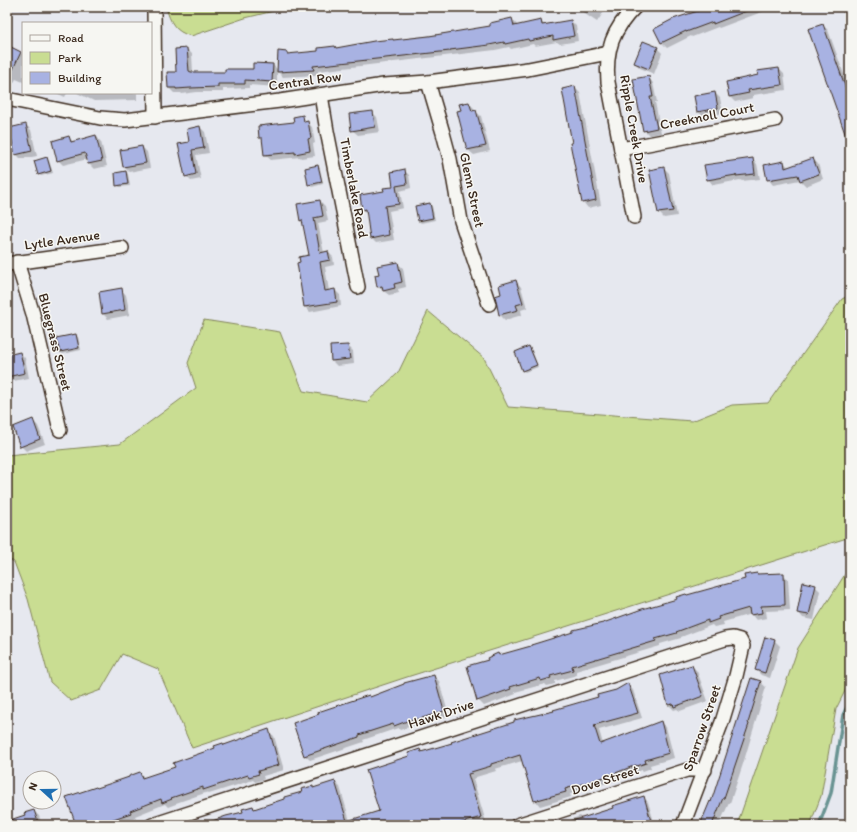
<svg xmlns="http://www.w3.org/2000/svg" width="857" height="832" font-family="Itim,sans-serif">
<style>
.green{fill:#c9dd92;stroke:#828458}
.shadow{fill:#0003}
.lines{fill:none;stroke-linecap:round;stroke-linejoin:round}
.stream{stroke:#699392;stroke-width:3.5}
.building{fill:#a8b2e2;stroke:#3b2a1e}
.street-casing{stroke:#3b2a1e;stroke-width:16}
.street{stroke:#f6f6f2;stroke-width:13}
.labels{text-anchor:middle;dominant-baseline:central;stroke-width:3;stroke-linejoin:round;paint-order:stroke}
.street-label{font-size:14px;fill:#3b2a1e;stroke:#f6f6f2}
</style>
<rect width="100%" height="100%" fill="#e6e8ef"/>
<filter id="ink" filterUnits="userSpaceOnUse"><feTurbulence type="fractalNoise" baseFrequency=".025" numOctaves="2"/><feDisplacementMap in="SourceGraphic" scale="8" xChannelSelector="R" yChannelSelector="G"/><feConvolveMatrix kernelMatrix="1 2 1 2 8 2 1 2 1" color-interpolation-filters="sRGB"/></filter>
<g filter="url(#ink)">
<g class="green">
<path d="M166,7H290L245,18L191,36C175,32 170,22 166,7Z"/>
<path d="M850,295V537L407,677L192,748L158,669L122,654L101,690L71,701L50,682L28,599L14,562L7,558V455L120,444L196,388L188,363L204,320L280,332L303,391L367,402L398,373L428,311L484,358L508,407L692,421L732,405L768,403L842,299Z"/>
<path d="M850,563V681L836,709L821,796L810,825H737L798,648L849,568Z"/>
</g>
<g class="shadow">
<path d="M582,7H607L597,22L585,14L580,9Z"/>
<path d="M712,7H775L719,28L718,27L692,37L691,36L667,48L662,43L655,29L673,20Z"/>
<path d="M512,19L518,26L541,21L545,26L571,21L576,26L578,41L560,44L557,42L535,46L533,44L511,49L509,47L495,50L318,71V75L283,77L277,71V87L249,85V88L223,89V92H197L182,94L181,93H174L169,88L168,73H177L187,49L192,54L193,73H226L254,70L273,65L278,70L287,53L289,55L319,52L336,48L492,27Z"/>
<path d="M822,25L828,30L850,91V145Z"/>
<path d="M7,45L10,48L23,54V82L16,79L13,84L7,81Z"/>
<path d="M657,48L662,53L654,74L640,68L635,63Z"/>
<path d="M779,69L784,74L786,90L753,95V98L735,102L730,97L727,83L759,76Z"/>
<path d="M648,77L653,83L657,102H655L661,133L649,135L644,130Z"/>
<path d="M575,88L580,93L601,205L588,208L583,202Z"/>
<path d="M56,93H67L65,97Z"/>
<path d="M77,93H137V100L94,101Z"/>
<path d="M715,93L720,98L723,113L704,117L698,112L695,97Z"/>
<path d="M469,103L474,108L475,111L481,116L490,151L474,155L468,150L459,112L462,111Z"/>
<path d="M372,112L377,117L380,132L358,135L352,130Z"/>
<path d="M302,117L312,127L315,143L313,144L315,156L301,158L300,157L271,160L265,155L264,141L260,138L295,123Z"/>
<path d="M26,125L31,130L37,156L21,159L16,154Z"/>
<path d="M200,127L205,132L209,153L196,155L201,179L191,181L186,176L190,143Z"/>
<path d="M96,136L101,142L107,166L94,169L89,164L88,159L63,165L58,160L69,137L73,142Z"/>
<path d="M142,147L147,152L150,168L129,172L124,167L121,151Z"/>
<path d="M47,158L49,161L53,173L41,176L39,174Z"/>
<path d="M752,159L757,164L760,179L742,181L740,180L713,185L708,179Z"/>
<path d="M813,159L818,164L823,179L806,186L800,180L773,185L768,179L784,162L789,168Z"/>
<path d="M318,167L320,169L323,184L312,187L309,184Z"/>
<path d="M664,168L669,173L677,216L664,218L659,213Z"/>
<path d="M404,170L409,175L411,188L400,191L403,208L389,211L394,240L376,243L371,238L368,214L363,210L385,192L394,187Z"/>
<path d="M126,172L128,174L130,186L120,187L117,185Z"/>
<path d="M320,201L325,206L328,221L318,223L324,253L328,252L333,257L334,265L325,267L329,291L335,290L340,295L341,306L310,312L305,307L310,256L304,223L301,220Z"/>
<path d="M430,204L432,206L435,220L421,223L419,221Z"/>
<path d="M397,263L403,268L406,287L398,289L399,293L389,295L378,287L376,276Z"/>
<path d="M516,281L521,287L527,308L521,310L522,315L505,320L500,315L496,297L503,295Z"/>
<path d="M121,289L126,295L130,315L108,319L103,314Z"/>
<path d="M7,298L11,319L7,320Z"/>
<path d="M75,335L78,337L81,350L63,354L60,352Z"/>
<path d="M348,346L353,351L354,364L337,366L332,361Z"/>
<path d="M529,347L532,350L538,367L525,372L523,370Z"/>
<path d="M20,353L25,358L29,378L8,382L7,381V356Z"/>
<path d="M33,421L38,426L45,444L26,451L21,446Z"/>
<path d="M783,574L788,579L790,610L766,611L767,618L756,620L751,614L723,622L724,625L714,627L712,625L681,637V638L660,644V646L576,671L577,675L555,681V684L547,686L545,684L515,692L516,694L484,706L478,700L489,660L687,596Z"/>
<path d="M815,586L820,591L814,620L803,618L798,612Z"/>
<path d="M775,641L780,646L770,678L761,675L756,670Z"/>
<path d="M692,666L697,671L708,701L680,711L677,709L674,710L669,705Z"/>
<path d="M434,676L439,681L449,716L422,724L420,723L400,730L398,728L363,740L364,742L310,760L304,755L371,698L406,684Z"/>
<path d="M760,682L766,687L743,764L730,803H729L719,825H701L712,803Z"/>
<path d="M628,685L633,690L642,718L599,730L603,744L661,722L666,727L674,758L650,765L651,768L643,771L642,770L614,781L570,794L571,797L540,806L535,800L522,761L495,769L496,771L476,777V778L473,779L486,822L476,825H203L226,817L244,812L253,807L255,810L304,793L312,787L314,788L335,782L340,787L350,821L380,812L411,757L419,750L422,753L555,712L599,697Z"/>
<path d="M268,731L274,736L284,770L263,776L264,779L255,782L253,780L209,794L208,792L176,803V804L168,807L165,804L135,816L136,818L115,825H77L98,789L140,773L145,778L176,768L223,744L225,746Z"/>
<path d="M643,797L648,802L655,825H562L573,822L572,819L580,816L583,819L614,809Z"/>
<path d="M34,811L39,816L42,825H7V822L26,816Z"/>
</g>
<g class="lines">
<path class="stream" d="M819,825L831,793L843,715L850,701"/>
</g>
<g class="building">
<path d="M710,7L754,8L713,24V22L686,32V31L661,43L654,29L673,19Z"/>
<path d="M512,18L514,26L541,20L542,25L571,20L574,36L553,40V36L529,41L528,39L505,44L504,42L489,45L450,50V51L431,53L313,66L314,70L277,72L278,51L287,52V54L318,51V48L335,46L336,48L374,41L393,39V40L429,36L490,26V23Z"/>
<path d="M823,24L850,100V142H848L808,29Z"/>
<path d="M643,41L658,47L649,69L634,63Z"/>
<path d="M7,45L21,52L7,82Z"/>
<path d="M187,48L189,71L191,72H225V69H253V63L273,64L272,82L245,80V84H218V87L191,88L176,89V88H168L167,72H176L175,49Z"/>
<path d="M779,68L782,85L748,90L749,93L729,97L726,82L758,75L757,71Z"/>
<path d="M649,76L653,97H650L657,128L643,131L633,79Z"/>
<path d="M575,86L596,200L582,203L570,143H572L562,89Z"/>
<path d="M715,92L718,108L697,112L694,96Z"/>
<path d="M469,102L472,111L476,110L486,146L467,150L457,111L461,110L459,104Z"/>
<path d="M373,111L375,127L351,131L349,114Z"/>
<path d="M303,115L304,122L308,121L311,138L308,139L310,151L295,154V152L264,155L262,138H259L258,126L294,122L293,117Z"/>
<path d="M26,124L32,151L15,155L9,128Z"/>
<path d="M200,126L204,148L192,150L196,174L185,177L178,144L189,142L187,129Z"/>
<path d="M96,135L102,161L88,164L85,153L57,161L52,141L69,136L71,142Z"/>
<path d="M142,146L146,163L123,167L120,150Z"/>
<path d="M47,157L51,171L38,175L34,161Z"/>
<path d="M753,158L755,174L736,176V175L707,180L704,165Z"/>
<path d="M813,158L819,174L800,181L798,175L767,180L764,165L784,161L785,168Z"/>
<path d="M318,165L322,182L308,185L305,168Z"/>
<path d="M664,167L673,211L658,213L649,170Z"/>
<path d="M405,169L407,184L396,186L399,204L385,206L389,235L370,239L366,209L362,210L360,195L384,191L383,188L393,187L391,172Z"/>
<path d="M126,171L128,184L116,186L115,173Z"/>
<path d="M320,200L323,216L314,218L320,253L328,251L330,260L320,262L325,291L335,289L337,302L304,307L297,263L300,262L299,257L309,255L302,220L300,221L297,204Z"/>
<path d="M430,203L433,218L418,221L415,206Z"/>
<path d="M398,262L402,282L394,284L395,288L383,291L382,286L377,287L375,275L379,274L377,266Z"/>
<path d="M516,280L523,303L516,305L518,310L499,315L495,296L501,294L499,285Z"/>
<path d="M122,288L125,310L102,314L99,292Z"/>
<path d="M76,334L79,348L60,352L56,338Z"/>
<path d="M348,345L350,359L331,361L330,346Z"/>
<path d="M529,346L537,365L522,371L515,352Z"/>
<path d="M20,352L25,373L7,377V355Z"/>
<path d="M33,419L40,439L20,447L13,427Z"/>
<path d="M757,573V574L784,573L785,605L761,606L762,613L750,615L749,608L718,617L719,619L708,623V620L676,632L677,633L655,639L656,641L572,666L573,670L550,676L551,678L541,681L540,678L510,687L511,689L477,701L467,666L488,660L487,658L498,653L499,655L531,646V645L573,632V630L603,623L642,609L677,599L676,597L686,594L687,595L745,579L744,575Z"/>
<path d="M803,582L816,585L809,615L797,613Z"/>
<path d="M765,637L775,640L765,673L755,670Z"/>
<path d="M692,665L703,696L674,707L673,704L668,705L660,675Z"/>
<path d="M434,675L444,711L416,720L415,718L394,726L393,724L359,735V737L304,756L293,723L319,714L318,712L369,695L370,697L404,684V683Z"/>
<path d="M751,678L761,681L748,723L749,724L724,798H723L712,825H700L710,801L711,802Z"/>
<path d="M628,683L638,713L594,725L600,744L661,721L669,753L645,760L646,763L637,766L636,765L608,776L565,789L566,792L534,801L520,755L491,764V766L471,772L472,773L468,774L481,817L455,825H204V824L226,816L243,812L242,809L253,806L254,809L284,799V797L302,792L301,789L313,786V788L335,781L347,821L379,811L366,770L409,756L408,753L420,749L421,752L452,743L451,742L514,722V720L554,711L553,710L598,697L597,695L616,690Z"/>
<path d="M269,729L279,765L258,771L259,774L249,777L248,775L203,790V787L171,798L172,799L162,803L161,799L130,811L131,813L96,825H76L66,797L96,787L97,788L129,777V776L140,772L142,778L175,767L173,763L215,748L214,746L223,743L224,745Z"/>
<path d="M644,796L652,825H566V823L613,808L612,806Z"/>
<path d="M34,810L39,825H7V821L25,815L24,813Z"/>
</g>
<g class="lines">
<g class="street-casing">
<g id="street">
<path d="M154,7L155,117"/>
<path d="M850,7V8"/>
<path d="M428,82L443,133L450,159L461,221L489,304"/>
<path d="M321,95L327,131L358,287"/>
<path d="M7,99L100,118L125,120L280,101L384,85L428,82L528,69L608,53"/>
<path d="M621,149L775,120"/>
<path d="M634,217L608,82C605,50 613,29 635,7"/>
<path d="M17,262L33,314L60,430"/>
<path d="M7,264L122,248"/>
<path d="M152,825L725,639L733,638L740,640L743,646L736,676L722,722L683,825"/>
<path d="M517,825L687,770H705"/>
</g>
</g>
<use href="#street" class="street"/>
</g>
</g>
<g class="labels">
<g class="street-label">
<text transform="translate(305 81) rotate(-8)">Central Row</text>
<text transform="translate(707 116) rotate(-11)">Creeknoll Court</text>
<text transform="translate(634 129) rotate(80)">Ripple Creek Drive</text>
<text transform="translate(354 188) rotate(79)">Timberlake Road</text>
<text transform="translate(472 190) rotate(78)">Glenn Street</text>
<text transform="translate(62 240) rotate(-8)">Lytle Avenue</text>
<text transform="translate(55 342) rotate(76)">Bluegrass Street</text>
<text transform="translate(441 714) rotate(-18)">Hawk Drive</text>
<text transform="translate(702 728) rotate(-71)">Sparrow Street</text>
<text transform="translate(605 780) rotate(-18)">Dove Street</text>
</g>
</g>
<rect width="857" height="832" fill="none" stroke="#f6f6f2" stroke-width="24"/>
<rect x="12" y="12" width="833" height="808" fill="none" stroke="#3b2a1e" stroke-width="1.5" filter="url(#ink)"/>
<rect x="22" y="22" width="130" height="72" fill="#f6f6f2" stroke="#aba49d"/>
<rect x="30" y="35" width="20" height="6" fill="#f6f6f2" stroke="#aba49d"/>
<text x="58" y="42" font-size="12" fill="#3b2a1e">Road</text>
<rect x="30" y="52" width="20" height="12" fill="#c9dd92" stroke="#aba49d"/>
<text x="58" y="62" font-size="12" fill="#3b2a1e">Park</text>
<rect x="30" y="72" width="20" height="12" fill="#a8b2e2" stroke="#aba49d"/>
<text x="58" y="82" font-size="12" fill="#3b2a1e">Building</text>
<g transform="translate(42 790) rotate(291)"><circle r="19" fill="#f6f6f2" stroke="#aba49d"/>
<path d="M0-3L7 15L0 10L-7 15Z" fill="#1f6fb2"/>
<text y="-6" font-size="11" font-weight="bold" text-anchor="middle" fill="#3b2a1e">N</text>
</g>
</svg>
